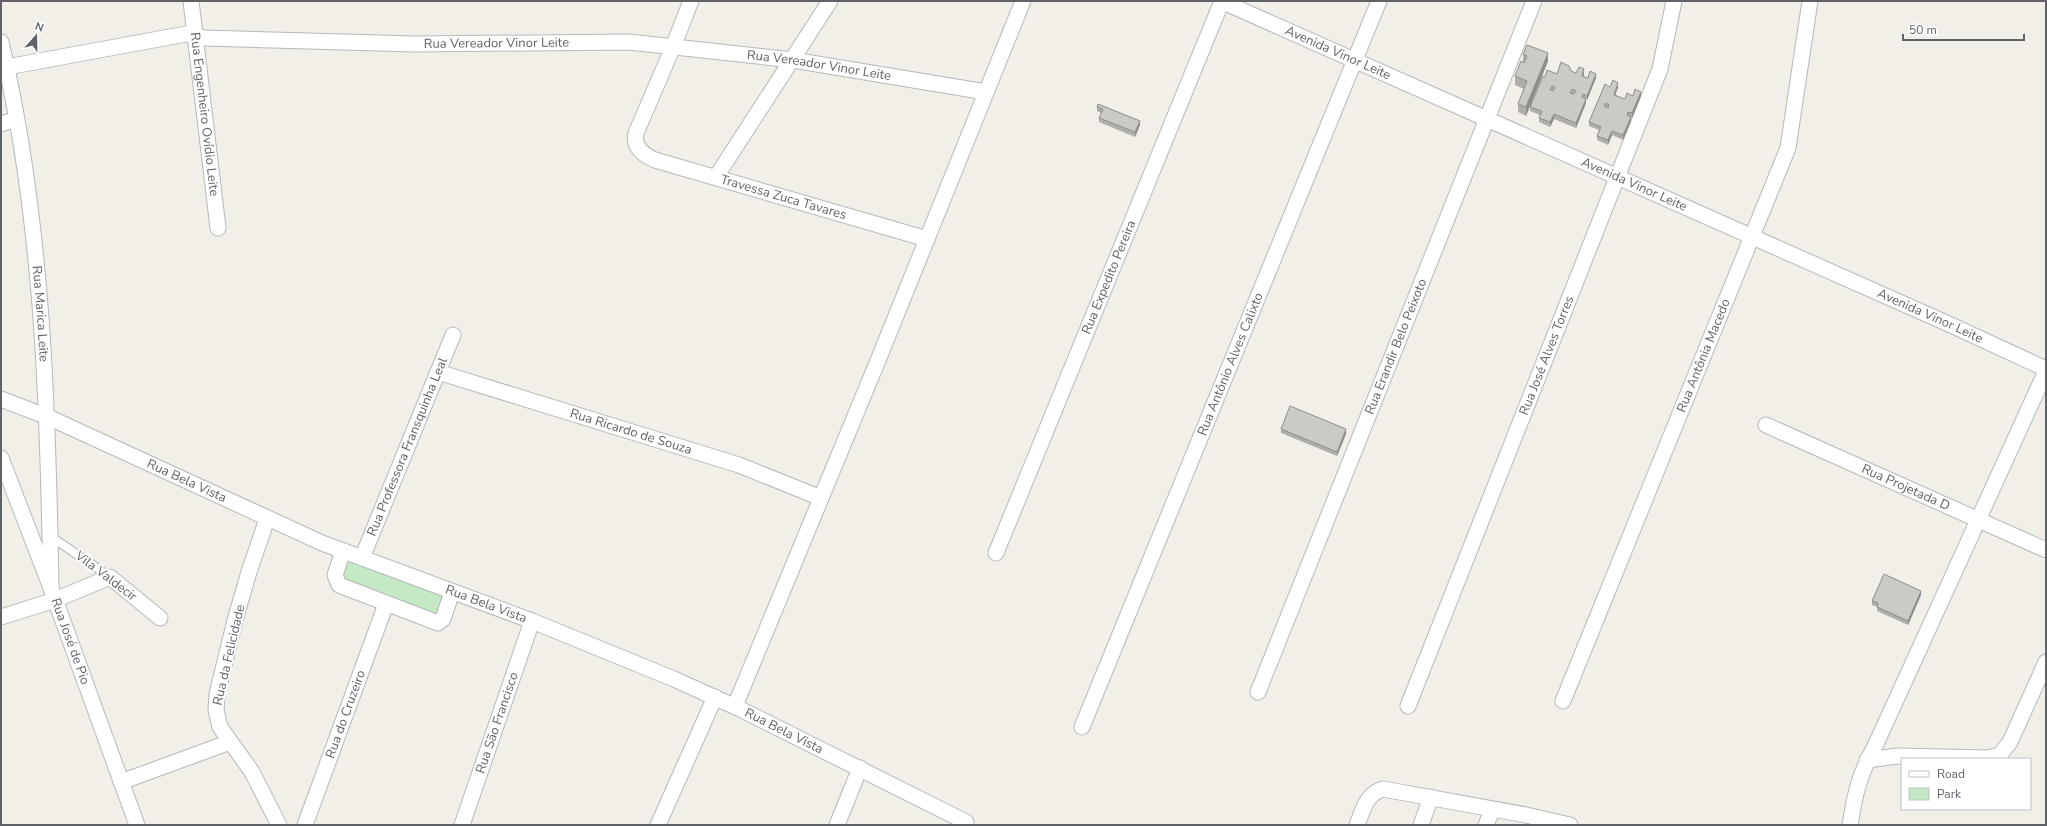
<svg xmlns="http://www.w3.org/2000/svg" width="2047" height="826" font-family="'Nunito Sans',sans-serif">
<style>
.park{fill:#c5e8c5}
.lines{fill:none;stroke-linecap:round;stroke-linejoin:round}
.service-casing{stroke:#b5b8bc;stroke-width:10}
.minor-casing{stroke:#b5b8bc;stroke-width:17}
.service{stroke:#fff;stroke-width:8}
.minor{stroke:#fff;stroke-width:15}
.wall{fill:#afaea9}
.shaded-wall{fill:#8f8d8a}
.building{fill:#cccac5;stroke:#8f8d8a;fill-rule:evenodd}
.labels{text-anchor:middle;dominant-baseline:central;stroke-width:4;stroke-linejoin:round;paint-order:stroke}
.street-label{font-size:13px;fill:#5f6368;stroke:#fff}
</style>
<rect width="100%" height="100%" fill="#f1efe8"/>
<path class="park" d="M346,560L445,594L438,615L342,579Z"/>
<g class="lines">
<g class="service-casing">
<path id="service" d="M50,536L110,577"/>
</g>
<g class="minor-casing">
<g id="minor">
<path id="s1" d="M191,1L218,228"/>
<path id="s2" d="M691,1L673,47L636,133C633,147 643,155 655,160L927,239"/>
<path id="s3" d="M1221,1L1951,325L2046,369"/>
<path id="s4" d="M1,42C43,220 48,405 51,588"/>
<path id="s5" d="M7,67L186,34L205,38L414,44L629,42L793,60L986,92"/>
<path d="M1,124L16,119"/>
<path d="M716,177L830,1"/>
<path id="s6" d="M438,372L739,465L821,498"/>
<path id="s7" d="M1,399L48,417L322,543L532,621L674,679L740,709L966,822"/>
<path id="s8" d="M1766,425L2046,550"/>
<path id="s9" d="M1,458L51,588L137,825"/>
<path d="M267,519L249,572L235,620L217,694L216,710L220,727L252,772L279,825"/>
<path d="M343,551L335,575L339,585L438,623L443,619L452,592"/>
<path id="s10" d="M996,553L1222,1"/>
<path id="s11" d="M362,558L453,335"/>
<path d="M1,617L55,600L110,577L160,618"/>
<path id="s12" d="M1258,692L1534,1"/>
<path id="s13" d="M1563,701L1788,148L1810,1"/>
<path d="M735,706L879,358L1023,1"/>
<path id="s14" d="M1408,706L1660,69L1674,1"/>
<path id="s15" d="M1082,727L1379,1"/>
<path d="M1867,760L1897,756L1987,758L1999,756L2010,742L2046,662"/>
<path d="M121,782L230,742"/>
<path id="s16" d="M305,825L386,604"/>
<path id="s17" d="M462,825L532,621"/>
<path d="M658,825L715,697"/>
<path d="M837,825L860,768"/>
<path d="M1357,825C1363,810 1366,794 1383,789L1526,815L1570,825"/>
<path d="M1421,825L1431,797"/>
<path d="M1486,825L1492,810"/>
<path d="M1850,825C1855,792 1860,773 1876,744L2046,371"/>
</g>
</g>
<use href="#service" class="service"/>
<use href="#minor" class="minor"/>
</g>
<g class="wall">
<path d="M1523,55L1548,61L1526,116L1518,112V104L1524,89L1515,85V76L1523,62Z"/>
<path d="M1571,71L1576,73L1584,74L1583,76L1588,78H1596L1587,100L1586,99V103L1576,128L1554,119L1550,127L1539,122V118L1540,115L1530,111V107L1545,77Z"/>
<path d="M1610,87H1618L1615,95L1625,99L1633,96H1641L1632,118L1631,117V121L1623,140L1612,135L1608,145L1597,140V136L1599,130L1589,126V122Z"/>
<path d="M1097,107L1140,125L1135,137L1099,122V118L1101,113L1097,111Z"/>
<path d="M1281,429L1346,434L1337,456L1281,433Z"/>
<path d="M1921,595L1908,625L1877,611V607L1872,605V601Z"/>
</g>
<g class="shaded-wall">
<path d="M1548,53V61L1526,116V107Z"/>
<path d="M1584,69V74L1582,80V76Z"/>
<path d="M1596,74V78L1587,100V96Z"/>
<path d="M1618,83V87L1614,99V95Z"/>
<path d="M1641,92V96L1632,118V113Z"/>
<path d="M1586,99V103L1576,128V123Z"/>
<path d="M1554,114V119L1550,127V122Z"/>
<path d="M1631,117V121L1623,140V135Z"/>
<path d="M1140,121V125L1135,137V132Z"/>
<path d="M1612,131V135L1608,145V140Z"/>
<path d="M1346,429V434L1337,456V452Z"/>
<path d="M1921,591V595L1908,625V621Z"/>
</g>
<g class="building">
<path d="M1527,45L1548,53L1526,107L1518,104L1527,81L1515,76L1521,61L1524,63L1527,56L1523,55Z"/>
<path d="M1561,62L1569,66L1571,71L1576,73L1579,67L1584,69L1582,76L1588,78L1590,71L1596,74L1587,96L1583,94L1582,97L1586,99L1576,123L1554,114L1550,122L1539,118L1542,111L1530,107L1543,76L1545,77L1547,70L1557,74ZM1552,86L1555,87L1553,91L1550,90ZM1572,89L1576,91L1574,94L1570,93Z"/>
<path d="M1613,80L1618,83L1614,95L1625,99L1627,93L1633,96L1635,89L1641,92L1632,113L1628,112L1627,115L1631,117L1623,135L1612,131L1608,140L1597,136L1601,127L1589,122L1605,84L1610,87ZM1606,103L1609,105L1608,108L1604,106Z"/>
<path d="M1098,104L1140,121L1135,132L1099,118L1103,109L1097,107Z"/>
<path d="M1290,406L1346,429L1337,452L1281,429Z"/>
<path d="M1884,574L1921,591L1908,621L1877,607L1878,603L1872,601Z"/>
</g>
<g class="labels">
<g class="street-label">
<text stroke="none"><textPath href="#s5" startOffset="493">Rua Vereador Vinor Leite</textPath></text>
<text stroke="none"><textPath href="#s3" startOffset="128">Avenida Vinor Leite</textPath></text>
<text stroke="none"><textPath href="#s5" startOffset="817">Rua Vereador Vinor Leite</textPath></text>
<text stroke="none"><textPath href="#s1" startOffset="114">Rua Engenheiro Ovídio Leite</textPath></text>
<text stroke="none"><textPath href="#s3" startOffset="452">Avenida Vinor Leite</textPath></text>
<text stroke="none"><textPath href="#s2" startOffset="313">Travessa Zuca Tavares</textPath></text>
<text stroke="none"><textPath href="#s10" startOffset="298">Rua Expedito Pereira</textPath></text>
<text stroke="none"><textPath href="#s4" startOffset="275">Rua Marica Leite</textPath></text>
<text stroke="none"><textPath href="#s3" startOffset="776">Avenida Vinor Leite</textPath></text>
<text stroke="none"><textPath href="#s12" startOffset="372">Rua Erandir Belo Peixoto</textPath></text>
<text stroke="none"><textPath href="#s14" startOffset="377">Rua José Alves Torres</textPath></text>
<text stroke="none"><textPath href="#s13" startOffset="373">Rua Antônia Macedo</textPath></text>
<text stroke="none"><textPath href="#s15" startOffset="392">Rua Antônio Alves Calixto</textPath></text>
<text stroke="none"><textPath href="#s6" startOffset="202">Rua Ricardo de Souza</textPath></text>
<text stroke="none"><textPath href="#s11" startOffset="120">Rua Professora Fransquinha Leal</textPath></text>
<text stroke="none"><textPath href="#s7" startOffset="203">Rua Bela Vista</textPath></text>
<text stroke="none"><textPath href="#s8" startOffset="153">Rua Projetada D</textPath></text>
<text transform="translate(106 576) rotate(37)">Vila Valdecir</text>
<text stroke="none"><textPath href="#s7" startOffset="527">Rua Bela Vista</textPath></text>
<text stroke="none"><textPath href="#s9" startOffset="196">Rua José de Pio</textPath></text>
<text transform="translate(229 655) rotate(-77)">Rua da Felicidade</text>
<text stroke="none"><textPath href="#s16" startOffset="118">Rua do Cruzeiro</textPath></text>
<text stroke="none"><textPath href="#s17" startOffset="108">Rua São Francisco</textPath></text>
<text stroke="none"><textPath href="#s7" startOffset="851">Rua Bela Vista</textPath></text>
</g>
</g>
<rect width="2047" height="826" fill="none" stroke="#5f6368" stroke-width="4"/>
<rect x="1901" y="758" width="130" height="52" fill="#ffffff" stroke="#bfc1c3"/>
<rect x="1909" y="771" width="20" height="6" fill="#ffffff" stroke="#bfc1c3"/>
<text x="1937" y="778" font-size="12" fill="#5f6368">Road</text>
<rect x="1909" y="788" width="20" height="12" fill="#c5e8c5" stroke="#bfc1c3"/>
<text x="1937" y="798" font-size="12" fill="#5f6368">Park</text>
<g transform="translate(36 36) rotate(20)" stroke="#ffffff" stroke-width="3" paint-order="stroke">
<path d="M0-3L7 15L0 10L-7 15Z" fill="#5f6368"/>
<text y="-6" font-size="11" font-weight="bold" text-anchor="middle" fill="#5f6368">N</text>
</g>
<path d="M1903 34v6h121v-6" fill="none" stroke="#5f6368" stroke-width="2"/>
<text x="1909" y="34" font-size="12" fill="#5f6368" stroke="#ffffff" stroke-width="3" paint-order="stroke">50 m</text>
</svg>
